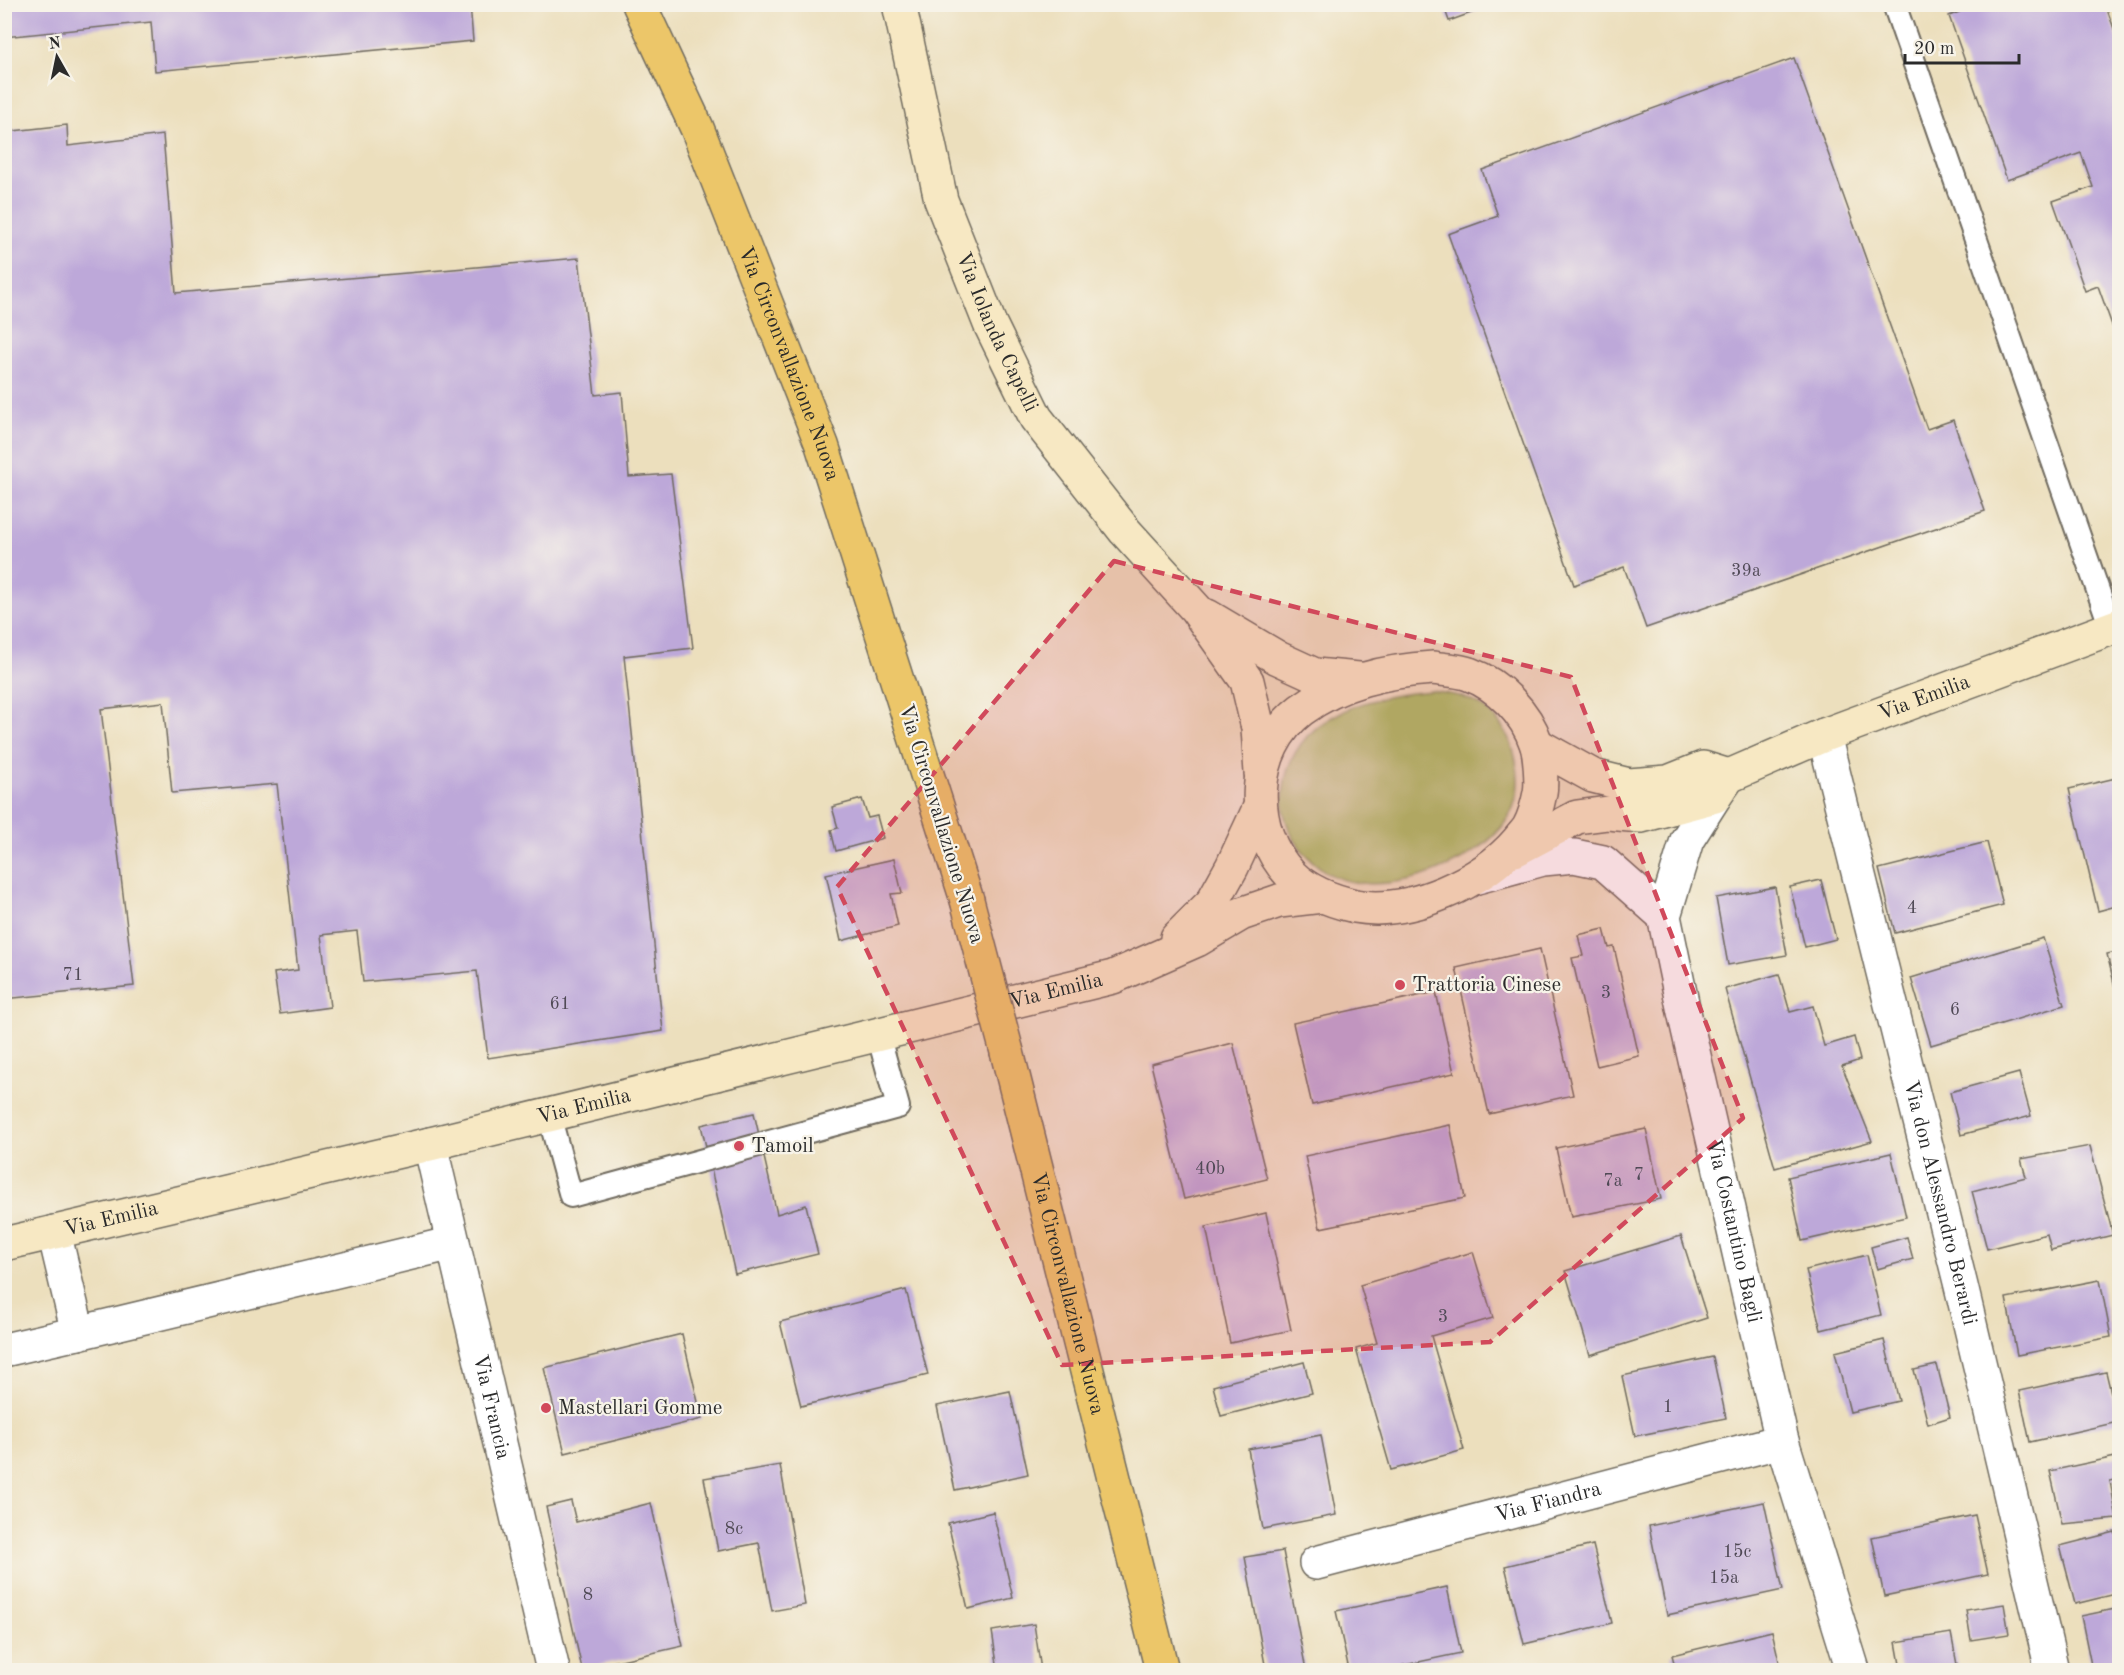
<svg xmlns="http://www.w3.org/2000/svg" width="2124" height="1675" font-family="'Old Standard TT',serif">
<style>
.green{fill:#a8bf65;stroke:#6a7548;stroke-width:1.5}
.building{fill:#bda8d9}
.lines{fill:none;stroke-linecap:round;stroke-linejoin:round}
.service-casing{stroke:#6f6a5e;stroke-width:26}
.minor-casing{stroke:#6f6a5e;stroke-width:36}
.secondary-casing{stroke:#6f6a5e;stroke-width:36}
.primary-casing{stroke:#6f6a5e;stroke-width:36}
.service{stroke:#fff;stroke-width:22}
.minor{stroke:#fff;stroke-width:33}
.secondary{stroke:#f7e8c3;stroke-width:33}
.primary{stroke:#ecc669;stroke-width:33}
.primary-bridge-casing{stroke:#6f6a5e;stroke-width:36;stroke-linecap:butt}
.primary-bridge{stroke:#ecc669;stroke-width:33}
.marked{fill:#d1495b;fill-opacity:0.2;stroke:#d1495b;stroke-width:4.5;stroke-dasharray:12 8;stroke-linejoin:round}
.poi-dot{fill:#d1495b;stroke:#f7f3e8;stroke-width:2}
.labels{text-anchor:middle;dominant-baseline:central;stroke-width:4.5;stroke-linejoin:round;paint-order:stroke}
.number-label{font-size:18px;fill:#504a56}
.street-label{font-size:21px;fill:#2b2b2b;stroke:#f7f3e8}
.poi-label{font-size:21px;fill:#2b2b2b;stroke:#f7f3e8;text-anchor:start}
</style>
<rect width="100%" height="100%" fill="#f7f3e8"/>
<filter id="ink" filterUnits="userSpaceOnUse"><feTurbulence type="fractalNoise" baseFrequency=".0167" numOctaves="2"/><feDisplacementMap in="SourceGraphic" scale="12" xChannelSelector="R" yChannelSelector="G"/><feConvolveMatrix kernelMatrix="1 2 1 2 8 2 1 2 1" color-interpolation-filters="sRGB"/></filter>
<filter id="wash" filterUnits="userSpaceOnUse"><feTurbulence type="fractalNoise" baseFrequency=".008" numOctaves="4" result="noise"/><feDisplacementMap in="SourceGraphic" scale="24" xChannelSelector="R" yChannelSelector="G"/><feGaussianBlur stdDeviation="1.35" result="paint"/><feColorMatrix in="noise" values="0 0 0 0 0 0 0 0 0 0 0 0 0 0 0 0 0 1.4 0 .05"/><feComposite in="paint" operator="in"/></filter>
<g filter="url(#wash)">
<rect width="100%" height="100%" fill="#ecdfbd"/>
<path class="green" d="M1432,691C1452,694 1471,697 1487,710C1516,734 1528,784 1508,818C1478,868 1373,905 1323,870C1300,853 1282,828 1283,798C1286,718 1364,696 1432,691Z"/>
<g id="blocks">
<g class="building">
<path d="M4,4H470L473,41L155,71L151,22L4,37Z"/>
<path d="M1443,4H1493V5L1449,21Z"/>
<path d="M1980,4H2105L2120,45V341L2118,342L2098,286L2085,291L2053,201L2093,187L2081,153L2007,180L1949,16Z"/>
<path d="M1794,58L1927,429L1953,420L1985,511L1646,628L1624,567L1574,585L1448,234L1498,216L1482,170Z"/>
<path d="M67,125L68,146L163,135L176,293L579,258L595,395L622,392L629,477L671,474L693,648L624,656L663,1031L488,1058L477,971L363,982L357,931L321,935L330,1007L280,1014L274,973L298,970L277,784L172,793L163,702L101,709L134,986L4,999V132Z"/>
<path d="M2120,777V905L2098,911L2069,789Z"/>
<path d="M862,799L868,818L877,816L883,838L836,851L831,830L838,828L832,807Z"/>
<path d="M1987,842L2003,905L1895,933L1879,869Z"/>
<path d="M894,859L902,893L891,894L898,926L841,941L826,874Z"/>
<path d="M1821,880L1836,939L1805,947L1790,887Z"/>
<path d="M1775,887L1787,955L1728,965L1716,898Z"/>
<path d="M1604,929L1609,948L1614,947L1639,1056L1597,1066L1572,958L1583,956L1578,935Z"/>
<path d="M2043,938L2064,1005L1931,1045L1911,978Z"/>
<path d="M1540,949L1573,1095L1489,1114L1456,968Z"/>
<path d="M2120,951V1004H2119L2107,954Z"/>
<path d="M1779,974L1790,1012L1813,1006L1824,1046L1854,1037L1860,1060L1842,1066L1872,1141L1775,1168L1725,989Z"/>
<path d="M1436,992L1454,1073L1312,1105L1293,1023Z"/>
<path d="M1233,1043L1267,1179L1184,1199L1151,1064Z"/>
<path d="M2019,1073L2031,1116L1961,1135L1950,1092Z"/>
<path d="M754,1113L777,1214L806,1205L818,1254L735,1274L701,1125Z"/>
<path d="M1450,1125L1465,1198L1320,1228L1305,1156Z"/>
<path d="M1646,1129L1661,1199L1571,1217L1556,1148Z"/>
<path d="M2090,1146L2113,1235L2051,1250L2047,1234L1987,1249L1972,1191L2026,1177L2021,1159Z"/>
<path d="M1891,1153L1906,1217L1802,1241L1788,1177Z"/>
<path d="M2120,1201V1220H2119L2115,1202Z"/>
<path d="M1266,1213L1291,1330L1230,1343L1206,1227Z"/>
<path d="M1681,1236L1707,1318L1590,1355L1565,1271Z"/>
<path d="M1907,1237L1913,1259L1877,1269L1871,1247Z"/>
<path d="M1473,1252L1493,1318L1431,1336L1464,1450L1391,1470L1356,1349L1377,1343L1360,1285Z"/>
<path d="M1867,1255L1881,1315L1821,1330L1806,1270Z"/>
<path d="M2100,1280L2111,1337L2017,1355L2006,1298Z"/>
<path d="M906,1290L928,1375L801,1406L780,1322Z"/>
<path d="M682,1334L702,1419L565,1453L544,1368Z"/>
<path d="M1884,1340L1899,1401L1850,1412L1835,1352Z"/>
<path d="M1713,1357L1726,1418L1635,1436L1622,1376Z"/>
<path d="M1304,1362L1312,1393L1221,1416L1213,1386Z"/>
<path d="M1937,1365L1950,1417L1928,1424L1914,1370Z"/>
<path d="M2106,1372L2118,1422L2030,1442L2019,1391Z"/>
<path d="M1010,1391L1028,1474L955,1490L937,1406Z"/>
<path d="M1321,1435L1336,1515L1263,1529L1248,1449Z"/>
<path d="M2120,1456V1479L2110,1481L2117,1519L2062,1524L2050,1471Z"/>
<path d="M780,1465L805,1605L772,1611L759,1543L718,1551L704,1478Z"/>
<path d="M571,1501L576,1522L651,1503L683,1646L582,1669L546,1507Z"/>
<path d="M1764,1502L1783,1590L1667,1615L1649,1526Z"/>
<path d="M993,1512L1013,1598L968,1609L948,1523Z"/>
<path d="M1975,1515L1988,1574L1884,1596L1872,1537Z"/>
<path d="M2115,1532L2120,1548V1593L2075,1604L2060,1546Z"/>
<path d="M1593,1545L1612,1623L1524,1644L1505,1566Z"/>
<path d="M1283,1551L1292,1597L1306,1670H1266L1245,1557Z"/>
<path d="M1447,1587L1461,1653L1381,1670H1349L1336,1611Z"/>
<path d="M2004,1604L2009,1634L1971,1640L1966,1610Z"/>
<path d="M2120,1608V1670H2092L2081,1616Z"/>
<path d="M1034,1624L1041,1670H998L992,1631Z"/>
<path d="M1772,1631L1781,1670H1676L1672,1655Z"/>
<path d="M1951,1633L1958,1670H1901L1896,1642Z"/>
<path d="M1633,1665L1634,1670H1611Z"/>
</g>
</g>
</g>
<g filter="url(#ink)">
<use href="#blocks" fill-opacity="0" stroke="#6f6a5e" stroke-width="1.5"/>
<g class="lines">
<g class="service-casing">
<g id="service">
<path d="M1894,4L2111,628"/>
<path d="M549,1115L571,1196L898,1107L878,1034"/>
</g>
</g>
<g class="minor-casing">
<g id="minor">
<path id="s1" d="M1824,735L1961,1286L2052,1670"/>
<path id="s2" d="M1715,796L1687,840L1664,916L1684,1012L1782,1441L1853,1670"/>
<path d="M1477,877L1543,859L1574,856L1603,862L1664,916"/>
<path id="s3" d="M430,1144L553,1670"/>
<path d="M78,1333L453,1243"/>
<path d="M4,1350L78,1333L54,1232"/>
<path id="s4" d="M1316,1563L1782,1441"/>
</g>
</g>
<g class="secondary-casing">
<g id="secondary">
<path id="s5" d="M899,4L941,200L990,324L1036,418L1125,531L1196,609L1247,681L1258,728L1261,773"/>
<path d="M1207,616L1278,658L1315,675L1359,679"/>
<path d="M1433,668C1444,670 1458,670 1469,674C1499,685 1526,713 1536,743C1540,753 1542,783 1540,793C1538,803 1534,818 1529,827C1526,832 1521,837 1518,841C1483,882 1410,916 1355,906C1333,901 1308,892 1291,875C1247,829 1250,749 1301,710C1340,681 1386,671 1433,668Z"/>
<path d="M1537,745L1593,776L1629,785L1668,782L1703,768L1729,776"/>
<path id="s6" d="M1515,850L1577,817L1608,813L1641,816L1715,796L1729,776L1824,735L2120,625"/>
<path d="M1177,938L1212,903L1232,867L1259,809"/>
<path id="s7" d="M4,1244L430,1144L1113,977L1197,940L1241,914L1279,901L1322,896"/>
</g>
</g>
<g class="primary-casing">
<g id="primary">
<path id="s8" d="M639,4L697,128L822,445L967,900"/>
<path id="s9" d="M1007,1052L1162,1670"/>
</g>
</g>
<use href="#service" class="service"/>
<use href="#minor" class="minor"/>
<use href="#secondary" class="secondary"/>
<use href="#primary" class="primary"/>
<g class="primary-bridge-casing">
<path id="primary-bridge" d="M967,900L1007,1052"/>
</g>
<use href="#primary-bridge" class="primary-bridge"/>
</g>
</g>
<path class="marked" d="M1114,561L1571,677L1743,1118L1490,1342L1062,1365L837,887Z"/>
<g class="poi-dot">
<circle cx="1400" cy="985" r="6"/>
<circle cx="739" cy="1146" r="6"/>
<circle cx="546" cy="1408" r="6"/>
</g>
<g class="labels">
<g class="number-label">
<text x="1746" y="571">39a</text>
<text x="1912" y="908">4</text>
<text x="73" y="975">71</text>
<text x="1606" y="993">3</text>
<text x="560" y="1004">61</text>
<text x="1955" y="1010">6</text>
<text x="1210" y="1169">40b</text>
<text x="1639" y="1175">7</text>
<text x="1613" y="1181">7a</text>
<text x="1443" y="1317">3</text>
<text x="1668" y="1407">1</text>
<text x="734" y="1529">8c</text>
<text x="1737" y="1552">15c</text>
<text x="1724" y="1578">15a</text>
<text x="588" y="1595">8</text>
</g>
<g class="street-label">
<text stroke="none"><textPath href="#s5" startOffset="344">Via Iolanda Capelli</textPath></text>
<text stroke="none"><textPath href="#s8" startOffset="390">Via Circonvallazione Nuova</textPath></text>
<text stroke="none"><textPath href="#s6" startOffset="446">Via Emilia</textPath></text>
<text transform="translate(941 824) rotate(73)">Via Circonvallazione Nuova</text>
<text stroke="none"><textPath href="#s7" startOffset="1082">Via Emilia</textPath></text>
<text stroke="none"><textPath href="#s7" startOffset="596">Via Emilia</textPath></text>
<text stroke="none"><textPath href="#s1" startOffset="482">Via don Alessandro Berardi</textPath></text>
<text stroke="none"><textPath href="#s7" startOffset="110">Via Emilia</textPath></text>
<text stroke="none"><textPath href="#s2" startOffset="454">Via Costantino Bagli</textPath></text>
<text stroke="none"><textPath href="#s9" startOffset="249">Via Circonvallazione Nuova</textPath></text>
<text stroke="none"><textPath href="#s3" startOffset="270">Via Francia</textPath></text>
<text stroke="none"><textPath href="#s4" startOffset="240">Via Fiandra</textPath></text>
</g>
<g class="poi-label">
<text x="1412" y="985">Trattoria Cinese</text>
<text x="751" y="1146">Tamoil</text>
<text x="558" y="1408">Mastellari Gomme</text>
</g>
</g>
<rect width="2124" height="1675" fill="none" stroke="#f7f3e8" stroke-width="24"/>
<g transform="translate(57 57) rotate(351)" stroke="#f7f3e8" stroke-width="4.5" paint-order="stroke">
<path d="M0-4.5L10 22L0 15L-10 22Z" fill="#2b2b2b"/>
<text y="-9" font-size="16" font-weight="bold" text-anchor="middle" fill="#2b2b2b">N</text>
</g>
<path d="M1905 54v9h114v-9" fill="none" stroke="#2b2b2b" stroke-width="3"/>
<text x="1914" y="54" font-size="18" fill="#2b2b2b" stroke="#f7f3e8" stroke-width="4.5" paint-order="stroke">20 m</text>
</svg>
